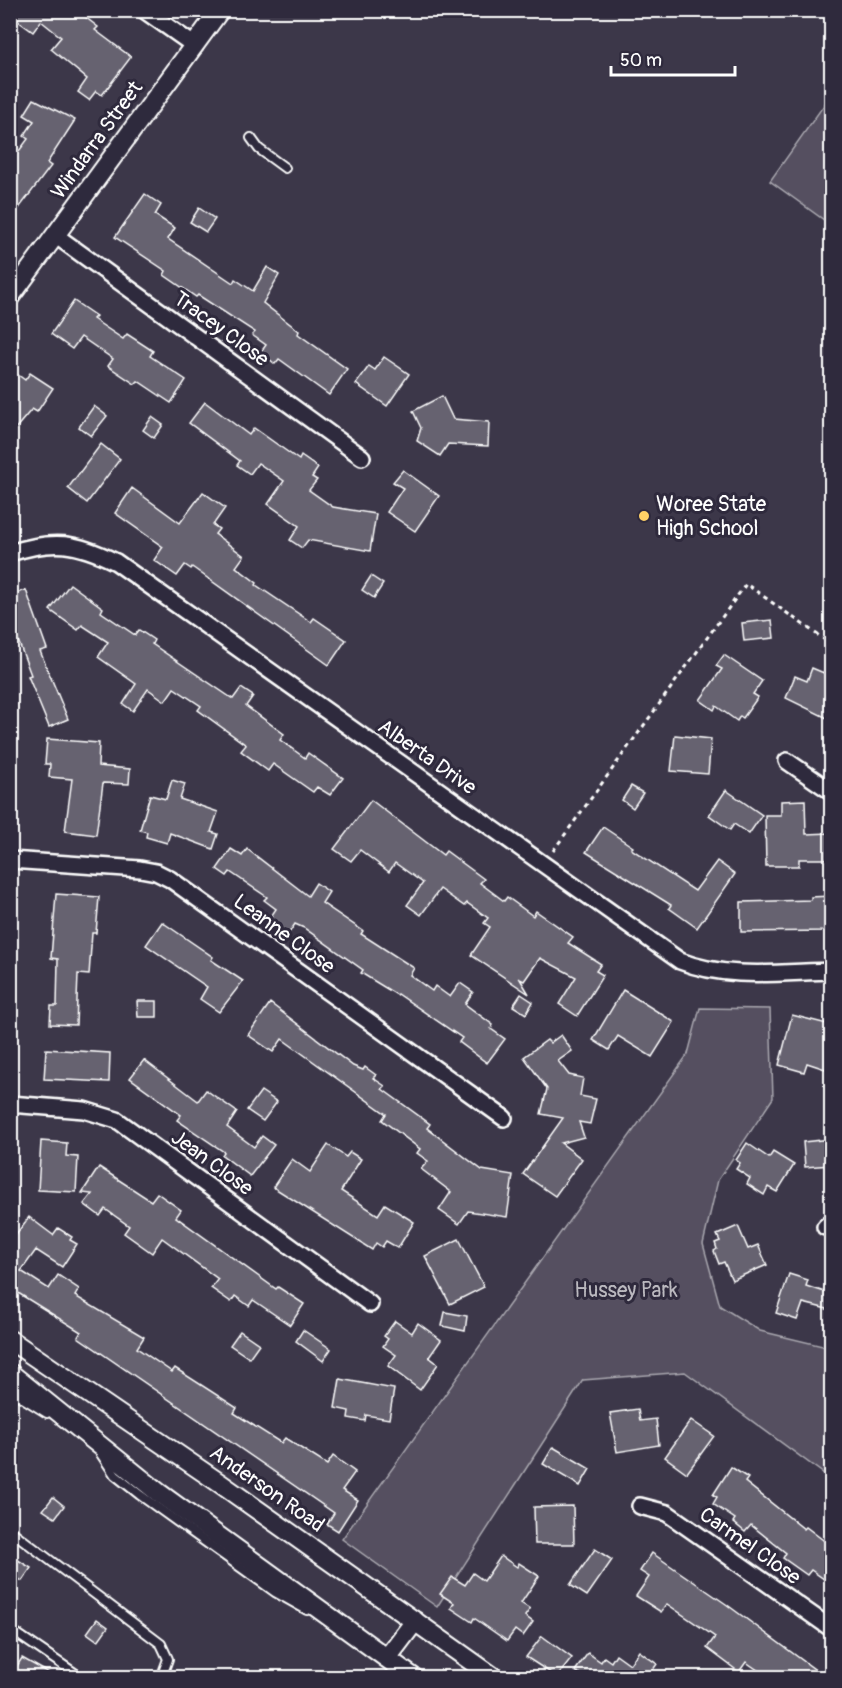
<svg xmlns="http://www.w3.org/2000/svg" width="842" height="1688" font-family="Pangolin,sans-serif">
<style>
.green{fill:#555060;stroke:#aaa8b0;stroke-width:1.5}
.building{fill:#666270;stroke:#fff;stroke-width:1.5}
.lines{fill:none;stroke-linecap:round;stroke-linejoin:round}
.service-casing{stroke:#fff;stroke-width:12}
.minor-casing{stroke:#fff;stroke-width:20}
.tertiary-casing{stroke:#fff;stroke-width:22}
.path{stroke:#fff;stroke-width:3;stroke-dasharray:4.5 4.5;stroke-linecap:butt}
.service{stroke:#2f2a3d;stroke-width:8}
.minor{stroke:#2f2a3d;stroke-width:15}
.tertiary{stroke:#2f2a3d;stroke-width:18}
.poi-dot{fill:#ffd166;stroke:#2f2a3d;stroke-width:2}
.labels{text-anchor:middle;dominant-baseline:central;stroke-width:6;stroke-linejoin:round;paint-order:stroke}
.street-label{font-size:21px;fill:#fff;stroke:#2f2a3d}
.poi-label{font-size:21px;fill:#fff;stroke:#2f2a3d;text-anchor:start}
.park-label{font-size:21px;fill:#bbb9bf;stroke:#2f2a3d}
</style>
<rect width="100%" height="100%" fill="#3c3749"/>
<filter id="ink" filterUnits="userSpaceOnUse"><feTurbulence type="fractalNoise" baseFrequency=".0167" numOctaves="2"/><feDisplacementMap in="SourceGraphic" scale="12" xChannelSelector="R" yChannelSelector="G"/><feConvolveMatrix kernelMatrix="1 2 1 2 8 2 1 2 1" color-interpolation-filters="sRGB"/></filter>
<g filter="url(#ink)">
<g class="green">
<path d="M831,95V225L770,181Z"/>
<path d="M700,1008L770,1009L773,1098L718,1180L703,1244L720,1306L760,1331L831,1348V1479L685,1372L583,1380L437,1607L342,1539L688,1054Z"/>
</g>
<g class="building">
<path d="M10,10H76L98,27L95,30L131,57L102,95L96,91L89,100L78,92L87,79L51,49L61,37L41,21L33,32L10,15Z"/>
<path d="M34,99L75,120L47,163L51,166L10,220V163L28,139L24,136L34,121L24,115Z"/>
<path d="M145,194L161,205L155,215L175,228L168,239L233,283L235,279L253,291L267,267L279,275L263,303L299,331L298,334L347,369L329,395L279,359L275,364L261,352L266,345L252,335L255,332L198,295L196,297L164,275L166,271L115,237Z"/>
<path d="M199,208L215,219L206,232L190,222Z"/>
<path d="M74,301L96,316L93,319L123,339L127,334L153,351L150,356L186,380L171,403L138,381L135,384L108,366L113,359L81,337L72,349L51,334Z"/>
<path d="M384,357L409,374L387,406L356,384L369,366L375,370Z"/>
<path d="M10,369L25,380L30,373L53,388L37,412L32,409L10,435Z"/>
<path d="M442,396L453,419L489,422L488,446L448,444L440,456L417,441L421,428L413,411Z"/>
<path d="M205,402L249,435L254,428L299,460L301,456L318,468L312,477L317,480L309,490L333,507L376,514L370,551L308,540L302,548L290,540L299,526L268,504L284,481L258,463L250,474L237,465L240,461L189,423Z"/>
<path d="M94,406L107,416L91,436L79,427Z"/>
<path d="M152,417L163,425L154,438L143,430Z"/>
<path d="M101,444L120,459L87,503L68,488Z"/>
<path d="M403,470L439,496L415,531L387,512L403,488L393,482Z"/>
<path d="M132,488L180,523L203,492L225,508L213,525L219,529L215,534L244,556L236,567L257,583L256,585L311,622L314,618L346,640L329,665L192,567L191,569L185,565L177,576L154,560L163,547L115,513Z"/>
<path d="M371,576L383,584L374,598L362,590Z"/>
<path d="M70,584L103,608L101,612L135,635L139,630L154,640L152,644L233,699L241,688L253,696L246,706L284,734L280,740L305,758L308,753L343,778L330,795L317,787L313,792L273,764L268,771L241,751L246,745L198,710L201,706L174,688L165,701L148,689L133,711L123,704L136,684L98,657L108,642L82,625L78,630L50,610Z"/>
<path d="M26,590L47,649L40,651L68,719L49,727L28,676L31,675L16,635L10,637V595Z"/>
<path d="M772,620L774,638L744,641L742,623Z"/>
<path d="M724,655L762,681L753,694L758,697L743,718L740,716L737,721L716,706L714,710L700,700L722,669L716,666Z"/>
<path d="M812,668L831,676V707L827,718L786,698L795,676L807,681Z"/>
<path d="M675,735L711,739L708,774L671,771Z"/>
<path d="M47,739L99,743L98,766L130,769L129,784L103,783L96,835L65,831L72,779L49,777L50,764H45Z"/>
<path d="M172,780L185,784L180,799L218,812L211,832L218,834L213,849L170,833L167,843L146,837L147,832L140,830L150,795L166,799Z"/>
<path d="M631,786L643,793L633,808L622,800Z"/>
<path d="M726,790L762,815L749,834L734,824L730,830L709,815Z"/>
<path d="M371,800L443,855L446,851L484,879L480,883L504,901L507,897L533,916L536,911L573,937L568,943L601,964L596,971L603,975L577,1016L559,1004L576,977L540,958L524,981L520,979L529,994L471,955L490,927L484,923L488,918L467,903L464,906L440,889L421,915L407,905L423,883L395,863L389,872L360,850L351,861L334,849Z"/>
<path d="M805,800L806,834L831,833V859H799V866H766L765,815H781V801Z"/>
<path d="M603,827L633,847L631,849L695,891L717,861L735,874L697,928L669,908L671,905L586,852Z"/>
<path d="M231,849L242,856L247,849L308,896L316,883L329,892L322,903L363,931L361,934L414,968L410,975L432,991L435,986L450,997L460,983L473,992L465,1004L493,1025L491,1029L505,1039L487,1063L459,1042L462,1038L398,994L397,995L361,973L363,970L304,928L295,924L287,936L267,922L276,909L264,900L267,897L230,872L227,876L217,869Z"/>
<path d="M56,894L99,897L96,933H92L89,975L78,974L76,1025L50,1024L51,1006H57L58,959L51,958Z"/>
<path d="M831,896V931L741,932V902L811,900V897Z"/>
<path d="M162,922L213,957L211,960L243,981L219,1012L200,999L207,987L146,945Z"/>
<path d="M623,990L674,1022L652,1057L618,1036L609,1050L593,1040Z"/>
<path d="M521,994L533,1002L526,1014L513,1006Z"/>
<path d="M137,1001H157V1017H138Z"/>
<path d="M270,1003L353,1066L363,1070L365,1067L376,1075L373,1078L385,1086L382,1089L430,1124L427,1128L482,1170L513,1175L507,1217L468,1211L459,1224L439,1210L451,1192L421,1169L428,1161L417,1153L420,1149L382,1120L386,1114L282,1039L273,1052L248,1035Z"/>
<path d="M792,1015L831,1025V1071L807,1063L804,1072L779,1065Z"/>
<path d="M561,1035L572,1051L558,1061L569,1075L583,1078L580,1096L596,1099L590,1124L579,1122L584,1137L561,1143L582,1159L555,1196L523,1174L563,1118L541,1114L547,1089L524,1057L547,1040L550,1043Z"/>
<path d="M46,1049L110,1053L109,1082L44,1079Z"/>
<path d="M144,1060L198,1101L206,1090L237,1112L227,1127L254,1147L262,1136L274,1145L250,1176L222,1155L224,1152L177,1120L181,1115L130,1078Z"/>
<path d="M261,1091L277,1102L263,1121L247,1110Z"/>
<path d="M831,1139V1165L805,1167L803,1142Z"/>
<path d="M41,1141L67,1143L66,1156L78,1157L76,1192L38,1190Z"/>
<path d="M747,1143L769,1158L773,1152L794,1165L777,1192L768,1187L764,1195L747,1184L750,1178L736,1169L740,1163L736,1160Z"/>
<path d="M328,1145L346,1157L350,1152L361,1159L341,1191L378,1215L385,1204L414,1222L398,1248L386,1241L382,1247L376,1243L372,1250L273,1187L292,1159L310,1172Z"/>
<path d="M99,1167L151,1201L157,1193L181,1210L176,1217L276,1289L278,1287L304,1304L290,1325L253,1300L249,1306L235,1296L231,1302L211,1288L218,1279L162,1238L152,1253L124,1233L129,1226L105,1209L100,1216L84,1204L92,1194L82,1193Z"/>
<path d="M29,1217L53,1235L58,1228L72,1237L70,1240L77,1244L62,1267L36,1250L21,1271L49,1289L58,1275L79,1289L75,1296L144,1337L137,1348L172,1372L175,1368L237,1408L234,1413L281,1443L285,1438L327,1465L333,1456L355,1472L342,1490L358,1500L338,1531L327,1524L334,1513L78,1337L81,1332L10,1288V1242Z"/>
<path d="M738,1226L748,1249L758,1245L767,1265L732,1280L724,1262L719,1264L714,1251L717,1249L715,1243L720,1241L717,1235Z"/>
<path d="M459,1239L484,1287L450,1304L425,1256Z"/>
<path d="M789,1274L808,1280L806,1286L831,1294V1310L803,1303L797,1320L776,1313Z"/>
<path d="M445,1312L467,1316L465,1331L442,1326Z"/>
<path d="M395,1321L412,1333L418,1323L441,1340L429,1357L438,1364L420,1390L388,1366L396,1355L383,1346L388,1339L384,1336Z"/>
<path d="M303,1330L331,1349L323,1361L296,1341Z"/>
<path d="M240,1331L259,1344L249,1358L230,1345Z"/>
<path d="M340,1379L394,1389L389,1419L366,1415L365,1421L348,1418L349,1411L335,1408Z"/>
<path d="M638,1409L640,1421L656,1419L659,1445L617,1452L610,1413Z"/>
<path d="M691,1420L714,1436L687,1473L665,1457Z"/>
<path d="M553,1447L590,1469L580,1486L543,1464Z"/>
<path d="M731,1467L748,1478L745,1482L804,1529L806,1527L831,1546V1584L811,1570L807,1575L783,1558L786,1553L751,1525L745,1532L733,1522L735,1519L713,1504L717,1497L713,1495Z"/>
<path d="M53,1497L64,1506L55,1518L43,1510Z"/>
<path d="M573,1506L574,1544H535L534,1507Z"/>
<path d="M595,1549L612,1560L587,1596L570,1585Z"/>
<path d="M652,1553L726,1604L825,1677H768L746,1662L739,1672L707,1648L715,1637L667,1604L661,1612L636,1596L649,1577L640,1571Z"/>
<path d="M10,1555L31,1568L22,1581L10,1573Z"/>
<path d="M501,1556L517,1567L519,1563L539,1576L521,1603L530,1609L525,1616L533,1622L523,1636L515,1630L507,1641L474,1618L472,1622L451,1608L454,1603L440,1594L452,1577L465,1585L473,1573L484,1581Z"/>
<path d="M97,1619L108,1627L98,1641L87,1633Z"/>
<path d="M542,1636L572,1658L557,1677L526,1657Z"/>
<path d="M639,1651L657,1664L648,1677H585L575,1671L588,1653L601,1662L604,1657L611,1662L616,1654L630,1664Z"/>
<path d="M22,1658L56,1677H10Z"/>
</g>
<g class="lines">
<g class="service-casing">
<g id="service">
<path d="M251,138L259,149L285,168"/>
<path d="M10,1390L47,1413"/>
<path d="M101,1454L115,1475L140,1495L275,1592L307,1610"/>
<path d="M10,1530L161,1644L168,1659L161,1678"/>
<path d="M10,1629L82,1678"/>
</g>
</g>
<g class="minor-casing">
<g id="minor">
<path d="M144,10L195,46"/>
<path d="M55,235L362,457"/>
<path d="M10,553C53,539 76,542 116,562L680,961C728,980 781,972 832,971"/>
<path d="M787,761L832,792"/>
<path d="M10,860L140,869L156,872L170,879L504,1118"/>
<path d="M10,1104L84,1110L117,1120L370,1304"/>
<path d="M825,1227L832,1221"/>
<path d="M640,1506L667,1513L832,1629"/>
</g>
</g>
<g class="tertiary-casing">
<g id="tertiary">
<path d="M10,297L220,10"/>
<path d="M10,1340L221,1484L495,1678"/>
<path d="M10,1373L159,1493L414,1678"/>
<path d="M387,1658L415,1621"/>
</g>
</g>
<path class="path" d="M553,851L746,584L832,645"/>
<use href="#service" class="service"/>
<use href="#minor" class="minor"/>
<use href="#tertiary" class="tertiary"/>
</g>
</g>
<circle class="poi-dot" cx="644" cy="516" r="6"/>
<g class="labels">
<g class="street-label">
<text transform="translate(97 140) rotate(-54)">Windarra Street</text>
<text transform="translate(221 329) rotate(36)">Tracey Close</text>
<text transform="translate(427 757) rotate(35)">Alberta Drive</text>
<text transform="translate(284 934) rotate(36)">Leanne Close</text>
<text transform="translate(212 1163) rotate(36)">Jean Close</text>
<text transform="translate(267 1489) rotate(35)">Anderson Road</text>
<text transform="translate(750 1546) rotate(35)">Carmel Close</text>
</g>
<g class="poi-label">
<text x="656" y="504">Woree State<tspan x="656" dy="24">High School</tspan></text>
</g>
<g class="park-label">
<text x="626" y="1290">Hussey Park</text>
</g>
</g>
<rect width="842" height="1688" fill="none" stroke="#2f2a3d" stroke-width="36"/>
<rect x="18" y="18" width="806" height="1652" fill="none" stroke="#fff" stroke-width="2" filter="url(#ink)"/>
<path d="M611 66v9h124v-9" fill="none" stroke="#ffffff" stroke-width="3"/>
<text x="620" y="66" font-size="18" fill="#ffffff" stroke="#2f2a3d" stroke-width="4.5" paint-order="stroke">50 m</text>
</svg>
